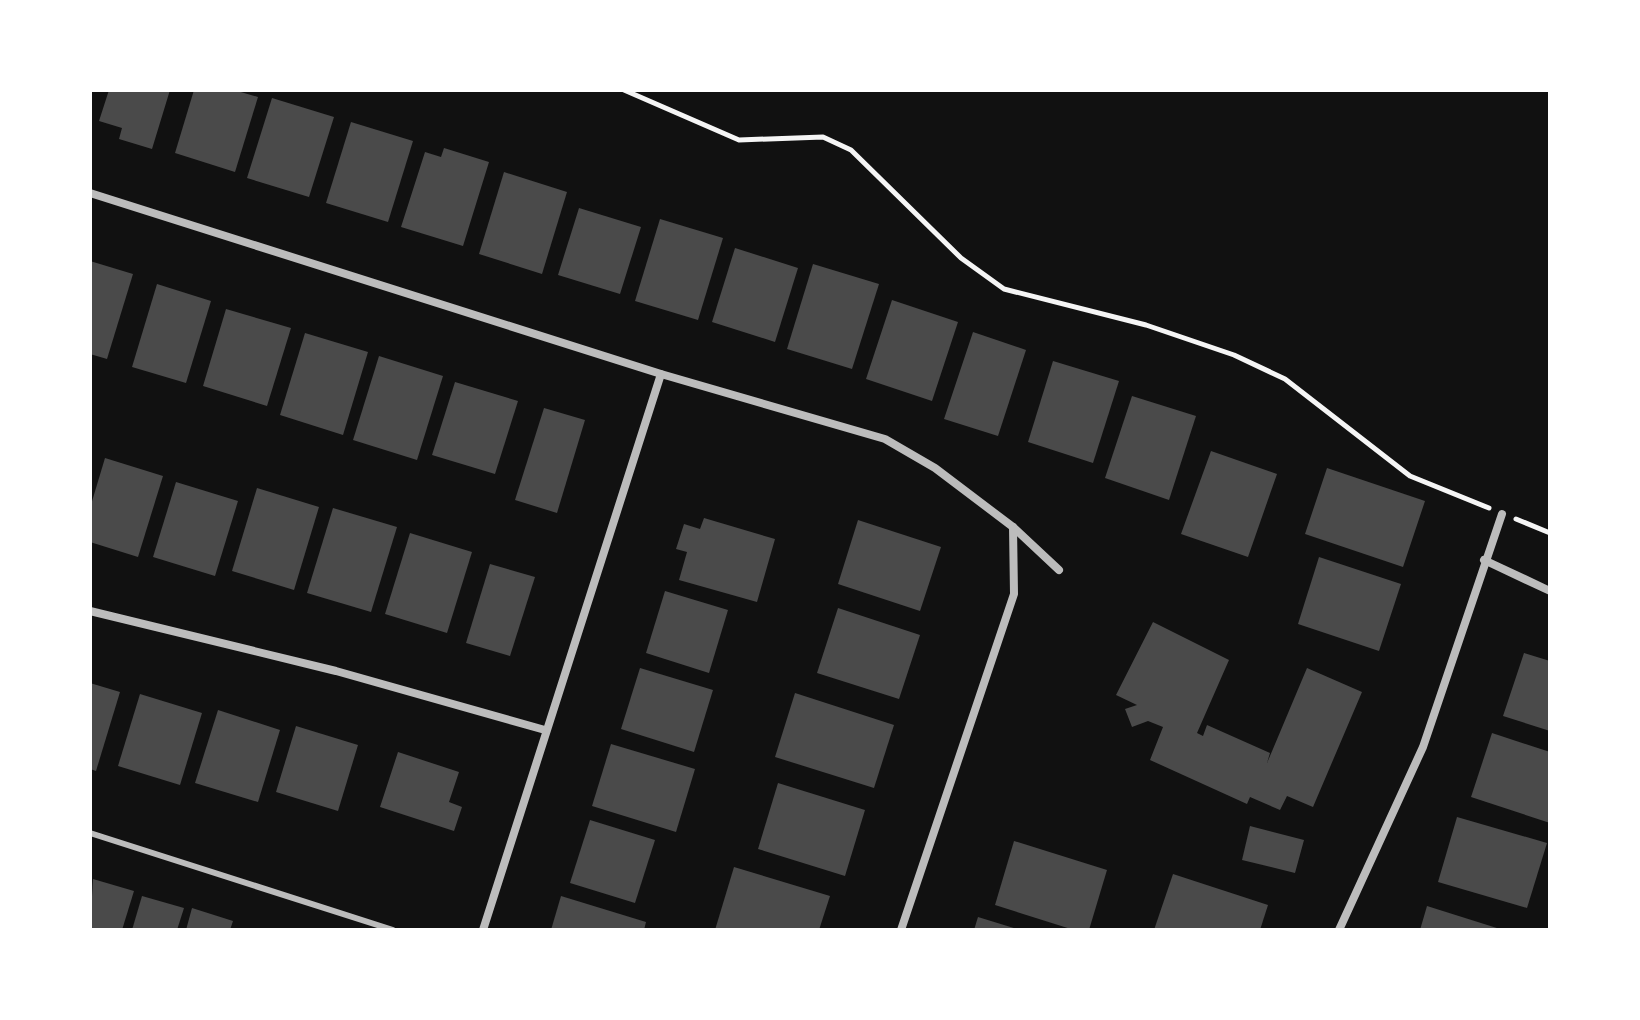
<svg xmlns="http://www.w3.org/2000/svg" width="1640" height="1020" font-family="'Titillium Web',sans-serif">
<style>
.building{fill:#4a4a4a}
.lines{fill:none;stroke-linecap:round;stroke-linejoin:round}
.path{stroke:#f5f5f5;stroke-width:5}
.service{stroke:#bcbcbc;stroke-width:6}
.minor{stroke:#bcbcbc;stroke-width:8}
</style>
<rect width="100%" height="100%" fill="#111"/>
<g class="building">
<path d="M109,90H170L152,149L119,139L122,128L99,121Z"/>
<path d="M194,90H234L258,97L235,172L175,153Z"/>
<path d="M272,98L334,117L309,197L247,178Z"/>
<path d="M351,122L413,141L388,222L326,203Z"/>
<path d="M444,148L489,162L463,246L401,227L425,152L441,157Z"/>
<path d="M504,172L567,192L542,274L479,254Z"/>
<path d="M579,208L641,227L620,294L558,275Z"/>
<path d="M660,219L723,238L698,320L635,301Z"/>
<path d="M735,248L798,268L775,342L712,322Z"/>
<path d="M90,261L133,274L107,359L90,354Z"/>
<path d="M813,264L879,284L852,369L787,349Z"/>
<path d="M157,284L211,301L186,383L132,367Z"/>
<path d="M892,300L958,322L932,401L866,379Z"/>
<path d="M226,309L291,328L267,406L203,386Z"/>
<path d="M973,332L1026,350L998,436L944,419Z"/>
<path d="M305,333L368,352L343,435L280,415Z"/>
<path d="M379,356L443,376L417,460L353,440Z"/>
<path d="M1053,361L1119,381L1093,463L1028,442Z"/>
<path d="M455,382L518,401L495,474L432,455Z"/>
<path d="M1132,396L1196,416L1169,500L1105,478Z"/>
<path d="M544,408L585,420L557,513L515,500Z"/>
<path d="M1211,451L1277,474L1248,557L1181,534Z"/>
<path d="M105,458L163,476L138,557L90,542V508Z"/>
<path d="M1327,468L1425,501L1403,567L1305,534Z"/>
<path d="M176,482L238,501L215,576L153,557Z"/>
<path d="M257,488L319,507L294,590L232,571Z"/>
<path d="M333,508L397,527L371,612L307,593Z"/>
<path d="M704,518L775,539L757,602L679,580L687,552L676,549L684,524L700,529Z"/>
<path d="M858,520L941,547L920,611L838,584Z"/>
<path d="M410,533L472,552L447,633L385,614Z"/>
<path d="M1319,557L1401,584L1379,651L1298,624Z"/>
<path d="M490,564L535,577L510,656L466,643Z"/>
<path d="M665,591L728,610L709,673L646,653Z"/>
<path d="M838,608L920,635L899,699L817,673Z"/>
<path d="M1153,622L1229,660L1197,733L1203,736L1207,725L1270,753L1267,763L1307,668L1362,692L1313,807L1287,796L1280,810L1250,797L1247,804L1150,760L1163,727L1148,721L1132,727L1125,709L1137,705L1116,695Z"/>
<path d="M1524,653L1550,661V731L1503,716Z"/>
<path d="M640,668L713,690L694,752L621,729Z"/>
<path d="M90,683L120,692L96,771L90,769Z"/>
<path d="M795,693L894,725L874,788L775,757Z"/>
<path d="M140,694L202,713L180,785L118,766Z"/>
<path d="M218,710L280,730L258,802L195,783Z"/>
<path d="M296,726L358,745L338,811L276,792Z"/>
<path d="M1492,733L1550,752V823L1471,797Z"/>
<path d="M611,744L695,769L676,832L592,806Z"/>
<path d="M398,752L459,772L449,802L462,807L454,831L380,807Z"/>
<path d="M778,783L865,810L845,876L758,849Z"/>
<path d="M1457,817L1547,843L1527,908L1438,882Z"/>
<path d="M590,820L655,840L635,903L570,883Z"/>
<path d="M1250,826L1304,840L1295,873L1242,860Z"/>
<path d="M1014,841L1107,870L1089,930H1074L995,905Z"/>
<path d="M734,867L830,896L819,930H715Z"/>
<path d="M1173,874L1268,905L1260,930H1154Z"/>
<path d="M93,879L134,891L122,930H90Z"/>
<path d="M142,896L184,908L177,930H132Z"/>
<path d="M561,896L646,922L644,930H551Z"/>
<path d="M1427,906L1500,929V930H1420Z"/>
<path d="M192,908L233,921L230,930H186Z"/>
<path d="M978,917L1017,929V930H974Z"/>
</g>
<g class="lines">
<g class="path">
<path d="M624,90L739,140L823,137L851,150L961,258L1004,289L1146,325L1234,355L1285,379L1410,476L1489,508"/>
<path d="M1516,519L1550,533"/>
</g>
<path class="service" d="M90,833L393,930"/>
<g class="minor">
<path d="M90,193L661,374L885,439L935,468L1013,527L1059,570"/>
<path d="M1484,560L1550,591"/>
<path d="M90,611L336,671L545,730"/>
<path d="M483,930L661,374"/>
<path d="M901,930L1014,594L1013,527"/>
<path d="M1339,930L1423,747L1502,514"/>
</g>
</g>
<rect width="1640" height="1020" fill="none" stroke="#ffffff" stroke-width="184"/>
</svg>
